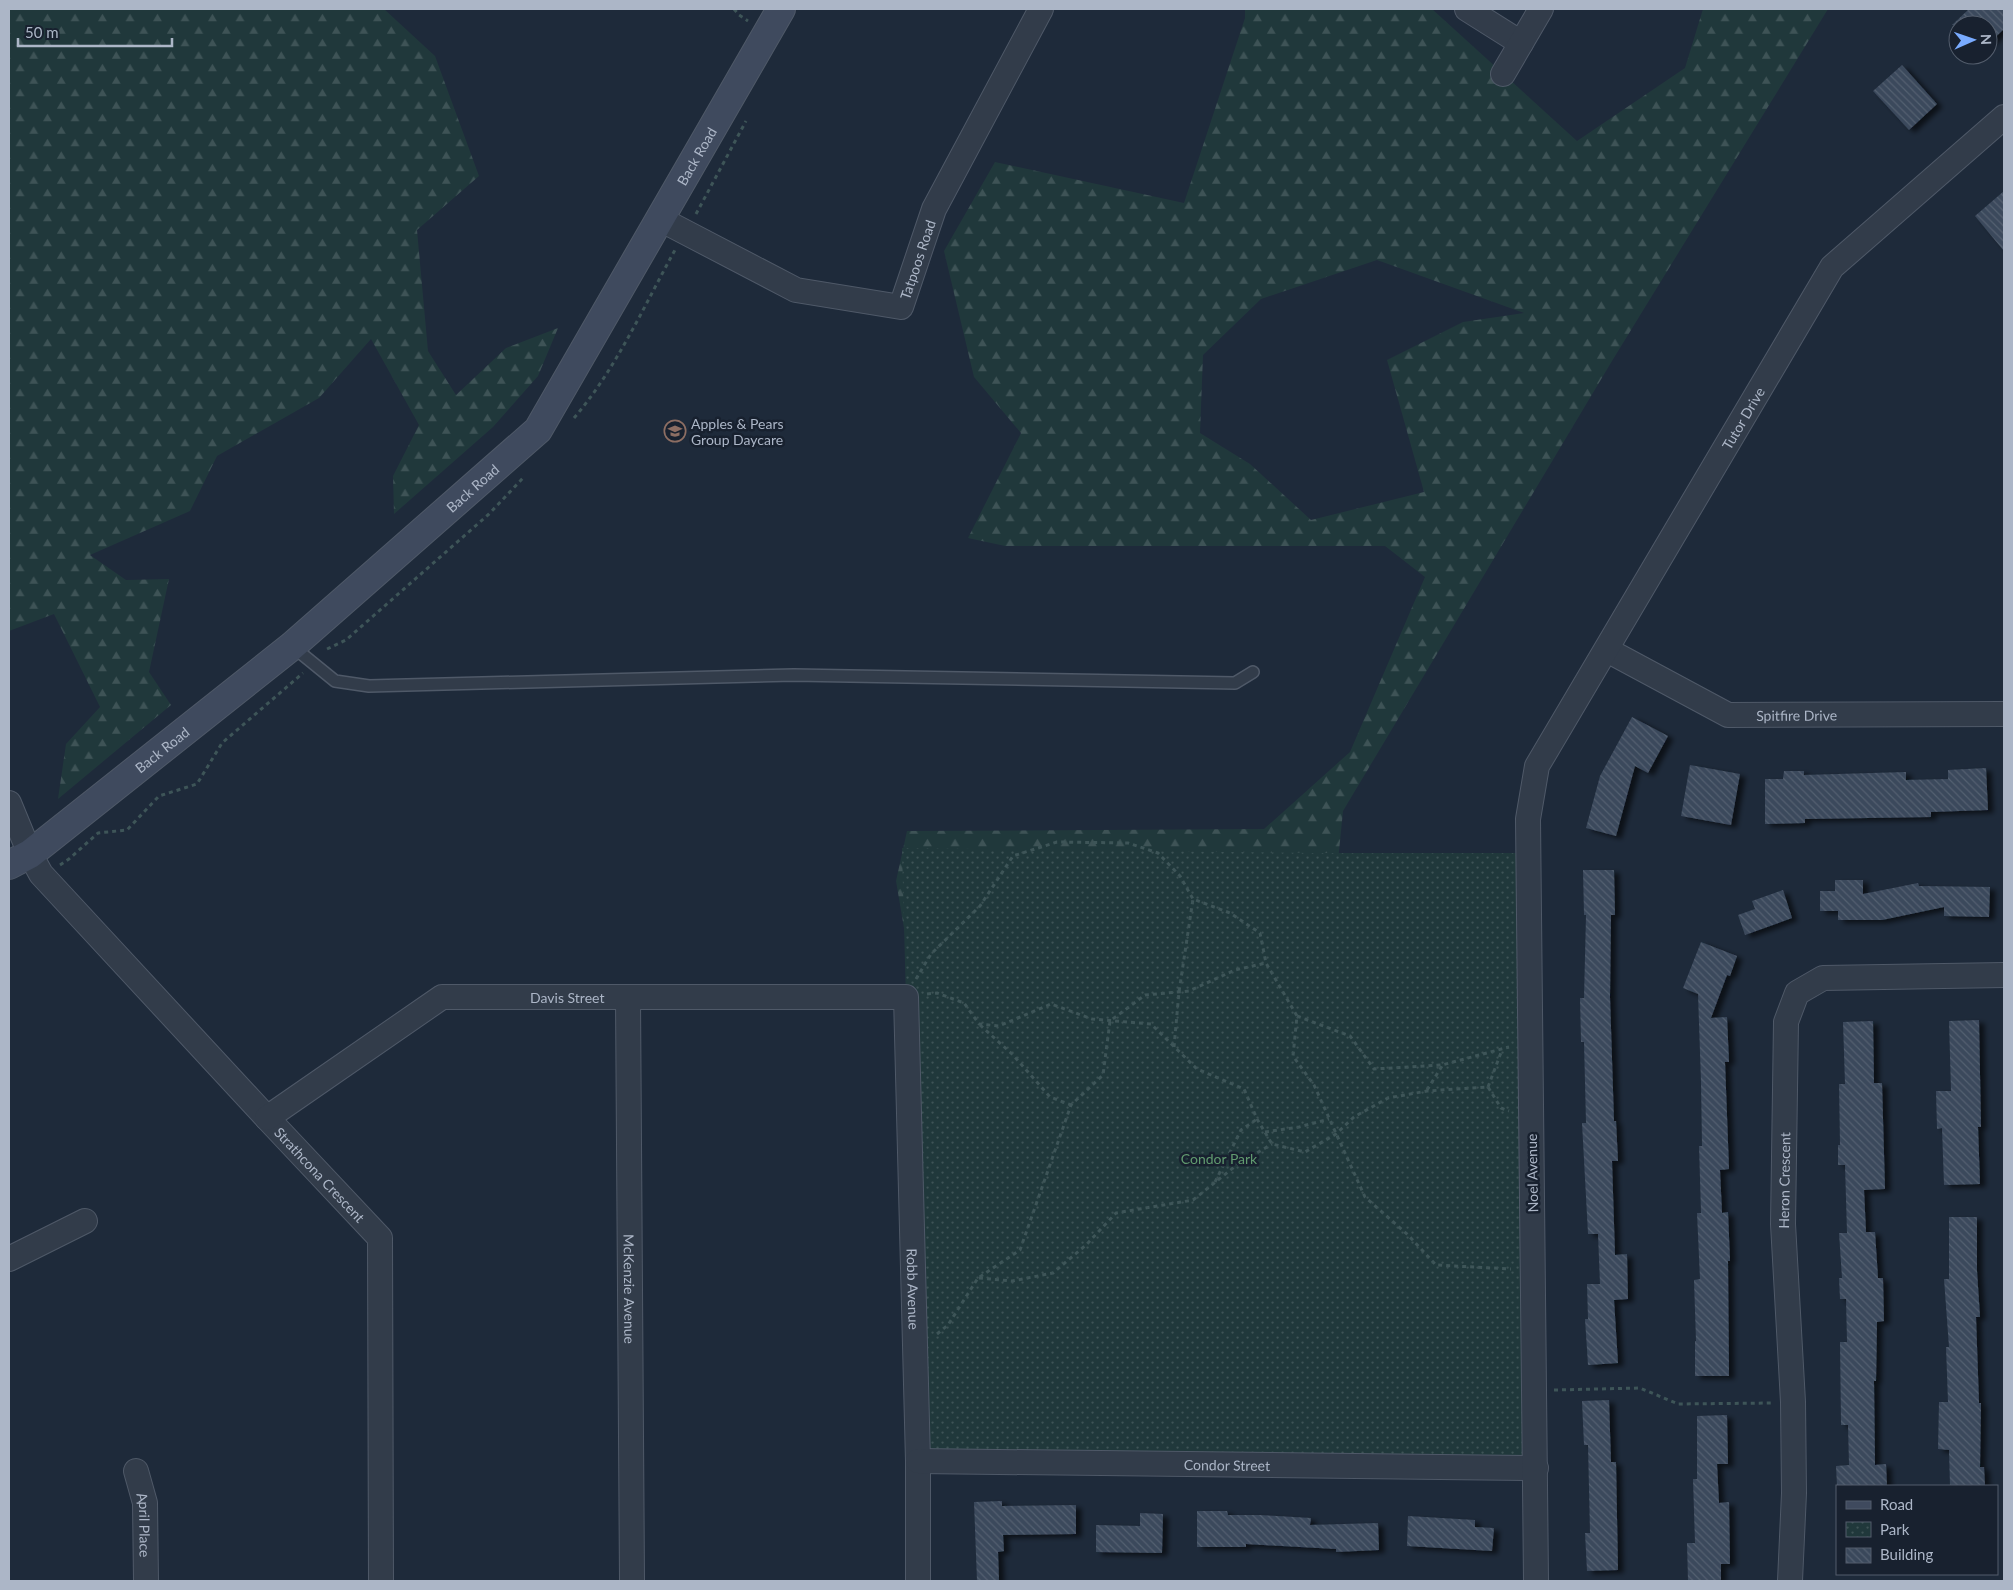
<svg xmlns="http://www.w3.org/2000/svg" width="2013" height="1590" font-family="Lato,sans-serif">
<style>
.forest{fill:url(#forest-firs);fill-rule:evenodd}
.park{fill:url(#park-dots)}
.building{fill:url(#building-back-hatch);filter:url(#shadow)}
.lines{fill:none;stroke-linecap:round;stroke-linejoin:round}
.lane-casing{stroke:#4f5968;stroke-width:14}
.street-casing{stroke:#4f5968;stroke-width:26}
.secondary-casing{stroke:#4f5968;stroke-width:30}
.path{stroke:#3e5558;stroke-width:3;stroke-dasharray:4 4;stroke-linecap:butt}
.lane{stroke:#323c4a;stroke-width:11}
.street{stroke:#323c4a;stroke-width:24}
.secondary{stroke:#3f4a5e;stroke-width:28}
.labels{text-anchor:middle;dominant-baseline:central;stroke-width:5;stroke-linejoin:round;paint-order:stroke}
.street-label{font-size:14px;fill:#acb6c7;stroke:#18212f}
.poi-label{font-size:14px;fill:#acb6c7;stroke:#18212f;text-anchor:start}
.park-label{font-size:14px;fill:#619a6f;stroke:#18212f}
</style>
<defs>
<pattern id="forest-firs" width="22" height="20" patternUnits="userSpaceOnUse" patternTransform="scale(1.25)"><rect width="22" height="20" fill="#20383b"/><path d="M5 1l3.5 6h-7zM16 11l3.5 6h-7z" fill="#3e5356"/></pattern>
<pattern id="park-dots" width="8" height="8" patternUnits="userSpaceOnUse" patternTransform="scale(1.25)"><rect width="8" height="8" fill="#20383b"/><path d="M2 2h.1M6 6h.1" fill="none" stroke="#3e5356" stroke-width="1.8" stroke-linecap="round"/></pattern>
<pattern id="building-back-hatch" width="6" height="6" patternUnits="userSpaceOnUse" patternTransform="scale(1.25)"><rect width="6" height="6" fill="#3a485b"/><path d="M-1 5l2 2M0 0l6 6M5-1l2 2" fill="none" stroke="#546071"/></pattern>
<filter id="shadow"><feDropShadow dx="5.5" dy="3" stdDeviation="2.5" flood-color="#0009"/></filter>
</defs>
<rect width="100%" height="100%" fill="#1e2a3a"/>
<g class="forest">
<path d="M9,9H384L435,56L479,176L417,230L428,351L456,395L506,348L558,328L538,376L493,427L394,514L393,476L419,425L371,339L319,398L217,456L190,511L90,555L126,580L169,579L149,672L171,705L58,799L66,744L100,707L54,614L9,631Z"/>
<path d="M1245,9H1432L1577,141L1685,68L1703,9H1828L1612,361L1343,811L1338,861L912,975L896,881L907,831L1264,829L1350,752L1425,577L1385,546H1005L968,538L1021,433L974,377L944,251L995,162L1184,203L1245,18ZM1377,260L1524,313L1463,322L1387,360L1424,492L1311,520L1250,464L1200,433L1203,355L1261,299Z"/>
</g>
<path class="park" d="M902,848L1310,853H1528L1536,1468L918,1461Z"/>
<g class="building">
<path d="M1969,9H2004V29L1988,44V25H1952Z"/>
<path d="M1902,65L1937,104L1909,130L1873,91Z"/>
<path d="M2004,191V251L1975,216Z"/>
<path d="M1632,717L1668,736L1648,773L1635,766L1616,836L1586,828L1600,776Z"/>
<path d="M1690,765L1740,774L1731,825L1681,816Z"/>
<path d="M1986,768L1988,810L1931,812V817L1805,819V823L1765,824V779H1783L1784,771H1804V775L1906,772V780L1948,779V770Z"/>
<path d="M1583,870H1614L1615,915H1611L1610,997L1614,1121H1616L1618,1161H1612L1615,1255L1627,1254L1628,1299L1614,1300L1618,1363L1588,1365L1585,1319H1588L1587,1284H1600L1598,1234H1588L1582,1123H1586L1584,1042H1581L1580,998H1584L1586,915H1584Z"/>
<path d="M1835,880H1863V894L1918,883L1919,886L1990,887L1989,917L1944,916V907L1882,920H1838V911H1820V891H1835Z"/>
<path d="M1783,890L1792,918L1745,935L1738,915L1755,909L1752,901Z"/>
<path d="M1701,942L1737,956L1730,976L1727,975L1711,1018L1727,1017L1729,1062H1725L1729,1169L1720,1170L1722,1213L1728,1212L1730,1261H1728L1729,1376H1695V1341H1696L1694,1280L1700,1279L1697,1213H1701L1699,1146H1702L1701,1082L1698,994L1683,988Z"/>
<path d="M1979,1020L1981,1127H1978L1980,1184L1944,1185L1942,1128L1937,1129L1936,1091H1951L1949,1021Z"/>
<path d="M1873,1021L1874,1083H1882L1885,1189L1864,1190L1866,1232H1875L1878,1278H1883L1884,1321L1877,1322L1876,1381H1874L1875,1465L1886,1464L1887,1486H1837L1836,1466L1849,1465L1848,1425H1841L1840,1342H1847L1846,1299H1840L1839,1278H1842L1839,1233H1847L1845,1165H1838V1145H1840L1839,1084H1845L1843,1022Z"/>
<path d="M1949,1217H1977V1271L1980,1317H1976L1979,1403H1981L1980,1467H1984L1985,1486H1950L1949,1450L1938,1449L1939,1402H1948L1946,1347H1949L1944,1279H1949Z"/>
<path d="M1609,1400L1611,1462H1616L1618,1570L1587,1571L1585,1533H1590L1588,1445H1584L1582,1401Z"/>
<path d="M1727,1415L1728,1464H1717L1719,1503L1729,1502L1730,1564H1721V1581H1688L1687,1543H1695L1693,1479H1697V1416Z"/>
<path d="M1002,1501V1506L1076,1505V1534L1003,1535L1004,1551L998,1552L999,1581H977L974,1502Z"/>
<path d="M1197,1511H1227L1228,1515H1260L1311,1518L1310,1525L1378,1523L1379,1550L1336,1552V1549L1246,1544V1547H1197Z"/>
<path d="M1140,1513L1163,1514L1162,1553L1096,1552V1525L1140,1526Z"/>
<path d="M1408,1516L1475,1520V1527L1494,1528L1492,1551L1407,1546Z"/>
</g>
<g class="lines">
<g class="lane-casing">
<path id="lane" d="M292,646L335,681L369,686L794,675L1235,683L1253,672"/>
</g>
<g class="street-casing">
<g id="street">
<path d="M1467,9L1521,43"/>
<path d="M1503,74L1541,9"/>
<path id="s1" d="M660,219L796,290L901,307L934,209L1041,9"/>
<path id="s2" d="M1607,650L1728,715L2004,714"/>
<path id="s3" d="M9,803L30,854L41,874L267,1118L380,1238L381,1581"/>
<path id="s4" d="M628,998L632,1581"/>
<path id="s5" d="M267,1118L442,997H906L918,1461V1581"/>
<path d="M9,1259L85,1221"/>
<path id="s6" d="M918,1461L1536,1468"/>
<path id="s7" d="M136,1471L145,1503L146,1581"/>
<path id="s8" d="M1536,1581L1528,819L1537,766L1832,267L2004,117"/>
<path id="s9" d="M1790,1581L1794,1493L1793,1402L1783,1224L1786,1022L1797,993L1823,978L2004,975"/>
</g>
</g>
<g class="secondary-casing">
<g id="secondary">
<path id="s10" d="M9,865L30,854L292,646L538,430L781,9"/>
</g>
</g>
<g class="path">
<path d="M734,9L739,15L748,21"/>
<path d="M696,214L746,121"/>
<path d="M574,418C616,369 644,306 675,250"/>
<path d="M327,649L346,640L489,514L523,478"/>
<path d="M60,865L69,859L98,833L127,830L159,796L197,784L222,743L303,673"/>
<path d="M916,979L931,954L980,906L1013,856L1057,842L1128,843L1158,853L1180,876L1193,899L1230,913L1260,933L1266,963L1297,1016L1293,1056L1314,1085L1365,1197L1408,1235L1436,1265L1511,1269"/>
<path d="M927,994L937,993L964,1003L979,1024L999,1026L1051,1004L1092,1019L1151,1024L1197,1069L1244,1089L1257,1119L1272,1144L1305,1152L1336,1134L1354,1117L1388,1098L1427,1091L1488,1087L1501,1108L1509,1111"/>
<path d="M1297,1016L1350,1036L1374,1069L1442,1065L1509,1047"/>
<path d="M980,1025L1012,1054L1050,1097L1071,1105"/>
<path d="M1174,1047L1179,992L1193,899"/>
<path d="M1488,1087L1502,1050"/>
<path d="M1427,1090L1442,1066"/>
<path d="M1265,1132L1299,1127L1329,1119"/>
<path d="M1215,1182L1241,1130L1257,1119"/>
<path d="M979,1278L1012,1281L1053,1273L1086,1245L1116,1213L1193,1200L1238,1164L1272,1144"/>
<path d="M937,1334L948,1325L978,1278L1020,1250L1071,1105L1103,1075L1110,1021L1145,995L1189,991L1235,970L1266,963"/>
<path d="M1554,1390L1640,1388L1678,1404L1772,1403"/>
</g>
<use href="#lane" class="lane"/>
<use href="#street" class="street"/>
<use href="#secondary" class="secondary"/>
</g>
<defs>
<g id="school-ring" transform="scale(1.125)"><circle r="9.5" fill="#18212f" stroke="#8d6e63" stroke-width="1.5"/><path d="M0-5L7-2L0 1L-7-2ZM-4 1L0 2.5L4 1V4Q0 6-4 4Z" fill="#8d6e63"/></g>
</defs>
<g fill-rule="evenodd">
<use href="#school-ring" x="675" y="431"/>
</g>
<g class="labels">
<g class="street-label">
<text stroke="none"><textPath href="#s10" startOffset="1002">Back Road</textPath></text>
<text stroke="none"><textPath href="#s1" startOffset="310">Tatpoos Road</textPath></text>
<text stroke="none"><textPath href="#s8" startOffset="1220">Tutor Drive</textPath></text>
<text stroke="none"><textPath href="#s10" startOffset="598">Back Road</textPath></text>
<text stroke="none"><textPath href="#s2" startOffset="206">Spitfire Drive</textPath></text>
<text stroke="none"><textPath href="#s10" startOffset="192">Back Road</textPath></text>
<text stroke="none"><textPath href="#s5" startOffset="338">Davis Street</textPath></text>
<text transform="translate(1532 1173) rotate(-91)">Noel Avenue</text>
<text stroke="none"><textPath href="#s3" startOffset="488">Strathcona Crescent</textPath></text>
<text stroke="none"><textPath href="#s9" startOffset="401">Heron Crescent</textPath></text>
<text stroke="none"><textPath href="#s4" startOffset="291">McKenzie Avenue</textPath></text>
<text stroke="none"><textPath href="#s5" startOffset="969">Robb Avenue</textPath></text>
<text stroke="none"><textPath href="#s6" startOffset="309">Condor Street</textPath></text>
<text stroke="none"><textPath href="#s7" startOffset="55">April Place</textPath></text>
</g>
<g class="poi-label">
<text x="691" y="423">Apples &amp; Pears<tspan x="691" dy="16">Group Daycare</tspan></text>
</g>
<g class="park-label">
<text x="1219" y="1158">Condor Park</text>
</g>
</g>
<rect width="2013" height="1590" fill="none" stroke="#acb6c7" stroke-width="20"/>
<rect x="1836" y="1485" width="162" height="90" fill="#18212f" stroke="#535d6c"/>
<rect x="1846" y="1501" width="25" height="8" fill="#3f4a5e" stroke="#535d6c"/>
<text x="1880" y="1510" font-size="15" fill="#acb6c7">Road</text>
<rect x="1846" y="1522" width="25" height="15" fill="url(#park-dots)" stroke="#535d6c"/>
<text x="1880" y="1535" font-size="15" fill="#acb6c7">Park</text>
<rect x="1846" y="1548" width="25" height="15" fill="url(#building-back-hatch)" stroke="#535d6c"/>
<text x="1880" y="1560" font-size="15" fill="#acb6c7">Building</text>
<g transform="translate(1973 40) rotate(88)"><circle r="24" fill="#18212f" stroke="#535d6c"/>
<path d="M0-4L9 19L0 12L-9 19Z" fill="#79abff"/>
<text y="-8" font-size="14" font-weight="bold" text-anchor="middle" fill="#acb6c7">N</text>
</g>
<path d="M18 38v8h154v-8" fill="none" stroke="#acb6c7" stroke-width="2.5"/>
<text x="25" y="38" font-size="15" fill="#acb6c7" stroke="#18212f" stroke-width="4" paint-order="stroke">50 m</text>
</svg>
